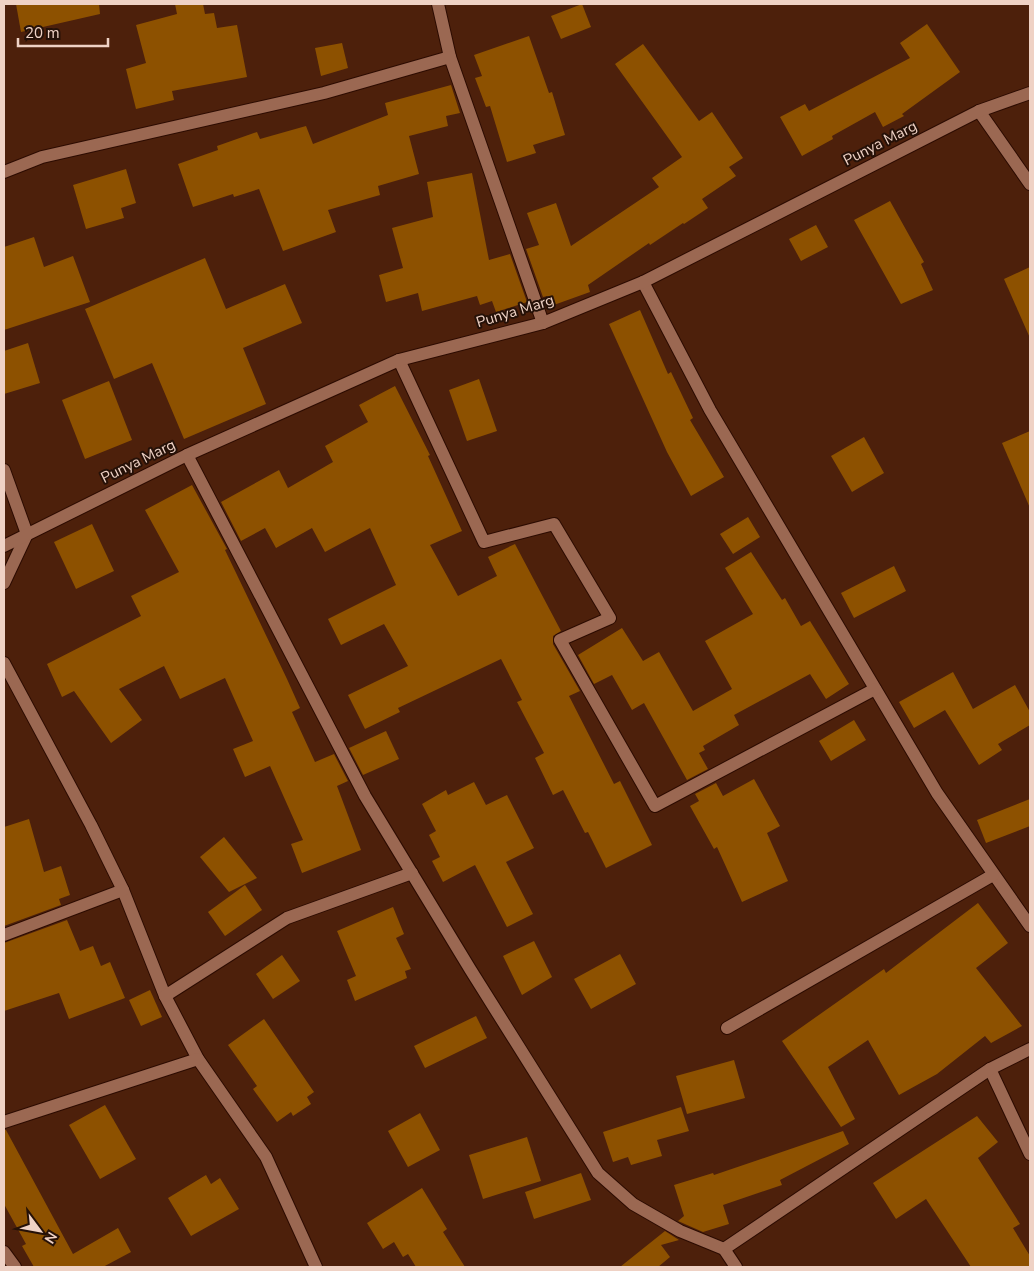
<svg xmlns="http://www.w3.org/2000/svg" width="1034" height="1271" font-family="'Nunito Sans',sans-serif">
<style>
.building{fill:#8d5100}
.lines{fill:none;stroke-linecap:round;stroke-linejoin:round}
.minor-casing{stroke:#2c0b00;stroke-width:14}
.minor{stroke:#9b6852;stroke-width:12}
.labels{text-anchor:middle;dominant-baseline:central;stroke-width:4;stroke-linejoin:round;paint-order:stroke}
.street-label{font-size:15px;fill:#efd2c5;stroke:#251108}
</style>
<rect width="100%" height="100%" fill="#4d200b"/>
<g class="building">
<path d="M16,4H99L100,14L21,32Z"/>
<path d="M175,4H203L205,14L214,13L217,28L237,25L247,77L172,91L174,100L136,109L126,69L146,63L136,25L177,14Z"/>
<path d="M582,4L591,27L561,39L551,16Z"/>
<path d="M927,24L960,72L902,114L904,116L883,127L875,112L832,136L833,139L802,156L780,117L805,104L809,111L910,58L900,43Z"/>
<path d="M529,36L549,93L552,92L565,135L533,145L536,153L507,162L490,106L486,107L475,78L482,76L474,55Z"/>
<path d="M342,43L348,68L321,76L315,48Z"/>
<path d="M643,44L699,121L712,112L743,158L729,167L736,176L702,199L708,208L684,224L683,223L650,245L649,243L588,285L590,292L551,306L547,296L543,297L526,249L539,245L527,213L556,203L571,246L659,187L652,178L682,157L615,64Z"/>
<path d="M451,85L460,113L446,116L448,126L409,136L419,174L378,186L380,195L328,210L336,232L283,251L259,189L234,197L233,194L193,207L178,164L218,150L217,146L257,132L260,139L306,126L313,144L388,115L385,103Z"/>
<path d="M126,169L136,203L121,208L124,218L86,229L73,185Z"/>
<path d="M472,173L489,260L510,254L527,302L496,312L492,301L480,305L477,296L422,311L418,293L386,302L379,275L403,268L392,228L433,217L427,182Z"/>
<path d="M890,201L924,262L921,264L933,290L901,304L854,220Z"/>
<path d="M816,225L828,247L801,261L789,239Z"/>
<path d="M34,237L44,267L73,256L90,302L4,330V247Z"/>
<path d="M205,258L226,309L285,284L302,323L243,348L266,404L184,439L152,363L114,379L85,309Z"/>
<path d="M1030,267V338L1004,279Z"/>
<path d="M640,310L668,374L671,372L693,418L690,420L724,477L691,496L667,452L609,324Z"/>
<path d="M28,343L40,383L4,394V351Z"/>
<path d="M479,379L497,431L467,441L449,390Z"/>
<path d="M109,381L132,440L85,459L62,400Z"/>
<path d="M395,386L430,455L428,456L462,531L430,545L458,596L497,576L488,557L515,544L561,631L553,636V644L580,691L569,696L614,784L620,781L652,845L606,868L588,832L585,833L563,790L553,795L535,758L544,753L517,702L522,700L501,659L398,708L400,712L365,729L348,695L408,666L384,624L341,645L328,619L396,585L370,528L325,552L312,528L276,548L265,528L241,541L221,502L279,470L288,488L333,462L325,446L368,422L359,405Z"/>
<path d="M1030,431V508L1002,443Z"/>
<path d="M864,437L884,473L852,492L831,456Z"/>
<path d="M192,485L227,549L225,550L287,679L300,708L292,712L315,762L334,754L348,781L337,786L361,850L302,873L291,844L303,840L270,766L245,777L233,749L253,741L225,678L180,699L164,666L119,689L142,720L111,743L74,691L62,697L47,664L141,616L131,596L179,572L145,510Z"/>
<path d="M748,517L760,537L733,554L720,534Z"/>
<path d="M92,524L114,571L76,589L54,542Z"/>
<path d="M751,552L782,600L785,598L801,626L810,621L849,684L826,699L810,674L734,715L739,725L703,746L705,750L699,753L708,769L687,780L644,703L632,710L612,675L594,684L578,655L622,628L643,661L659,652L693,711L732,689L705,641L753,614L725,568Z"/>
<path d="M894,566L906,591L854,618L841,593Z"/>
<path d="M953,672L973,709L1015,685L1030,712V725L998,744L1002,750L979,765L945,710L914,728L899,702Z"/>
<path d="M854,720L866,740L831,761L819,741Z"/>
<path d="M386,731L399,759L363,775L349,748Z"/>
<path d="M754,779L780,826L767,833L788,881L742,902L717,847L714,849L690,806L699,801L695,794L716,783L723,796Z"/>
<path d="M474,782L486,805L507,795L534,848L506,862L533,914L507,927L475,865L443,882L432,861L440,857L429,835L436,831L422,804L446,790L448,795Z"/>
<path d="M1030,799V826L986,843L977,820Z"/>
<path d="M29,819L44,872L61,866L70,895L59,899L61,905L4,926V827Z"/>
<path d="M224,837L257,878L229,892L200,857Z"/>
<path d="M245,885L262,910L225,936L208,912Z"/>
<path d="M978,903L1008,943L976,968L1022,1026L991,1043L985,1036L937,1074L899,1095L868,1040L828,1067L855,1119L841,1127L782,1041L884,969L886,973Z"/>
<path d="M393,907L404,934L396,938L411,969L405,971L407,978L355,1001L347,980L356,976L337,931Z"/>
<path d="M67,920L80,951L93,946L101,966L110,962L125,998L69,1019L59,993L4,1011V943Z"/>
<path d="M534,941L552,977L522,995L503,956Z"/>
<path d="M620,954L636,984L591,1009L574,979Z"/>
<path d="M282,955L300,981L273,999L256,974Z"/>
<path d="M150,990L162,1017L141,1026L129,1000Z"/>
<path d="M476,1016L487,1038L425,1068L414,1046Z"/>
<path d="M264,1019L314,1092L307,1097L311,1104L293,1116L291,1112L277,1122L253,1089L257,1086L228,1045Z"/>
<path d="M734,1060L745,1098L687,1114L676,1076Z"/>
<path d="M105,1105L136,1159L100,1179L69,1125Z"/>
<path d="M681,1107L689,1131L657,1140L662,1156L631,1165L628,1157L613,1162L603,1132Z"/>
<path d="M420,1113L440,1150L408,1167L388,1131Z"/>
<path d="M977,1116L998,1142L978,1158L1020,1224L1013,1228L1030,1256V1267H971L926,1199L896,1219L873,1183Z"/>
<path d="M4,1130H6L73,1254L118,1228L131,1252L103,1267H34L22,1246L26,1244L4,1204Z"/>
<path d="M843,1131L849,1144L780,1180L782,1185L723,1205L729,1224L703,1232L678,1221L684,1216L674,1185L713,1173L714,1175Z"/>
<path d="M527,1137L541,1181L483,1199L469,1155Z"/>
<path d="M581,1173L591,1200L534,1219L525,1192Z"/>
<path d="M206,1175L211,1184L220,1178L239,1209L191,1236L168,1198Z"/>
<path d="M422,1188L447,1229L443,1232L465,1267H416L408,1254L403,1257L394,1242L383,1249L367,1223Z"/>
<path d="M665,1231L679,1240L661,1245L670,1257L658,1267H620Z"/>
</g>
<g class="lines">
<g class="minor-casing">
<g id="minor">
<path d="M438,4L450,57L543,323"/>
<path d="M979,111L1030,184"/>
<path d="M4,172L42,157L324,93L450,57"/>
<path d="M643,282L710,410L937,793L1030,926"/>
<path d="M399,360L484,542L554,524L610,618L560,640L655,806L875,689"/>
<path d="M187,455L365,796L470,969L598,1173L633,1204L680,1231L724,1249"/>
<path d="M4,470L27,534L4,583"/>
<path d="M4,546L187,455L399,360L543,323L643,282L979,111L1030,93"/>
<path d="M4,663L91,825L123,890L165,996L198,1059L266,1157L316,1267"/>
<path d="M4,935L123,890"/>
<path d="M165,996L287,918L412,873"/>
<path d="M727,1028L993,875"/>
<path d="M990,1069L1030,1154"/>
<path d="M4,1122L198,1059"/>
<path d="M4,1252L15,1267"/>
<path d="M736,1267L724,1249L990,1069L1030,1049"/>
</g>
</g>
<use href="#minor" class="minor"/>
</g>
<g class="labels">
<g class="street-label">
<text transform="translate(880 143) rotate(-27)">Punya Marg</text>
<text transform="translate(515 311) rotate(-17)">Punya Marg</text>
<text transform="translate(138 461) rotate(-26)">Punya Marg</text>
</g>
</g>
<rect width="1034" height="1271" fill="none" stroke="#efd2c5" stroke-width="10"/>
<g transform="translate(40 1231) rotate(122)" stroke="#251108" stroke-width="4" paint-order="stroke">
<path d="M0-4L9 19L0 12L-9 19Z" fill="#efd2c5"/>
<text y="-8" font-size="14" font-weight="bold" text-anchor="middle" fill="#efd2c5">N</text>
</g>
<path d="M18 38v8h90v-8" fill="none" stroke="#efd2c5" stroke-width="2.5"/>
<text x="25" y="38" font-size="15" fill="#efd2c5" stroke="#251108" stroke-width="4" paint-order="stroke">20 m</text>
</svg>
